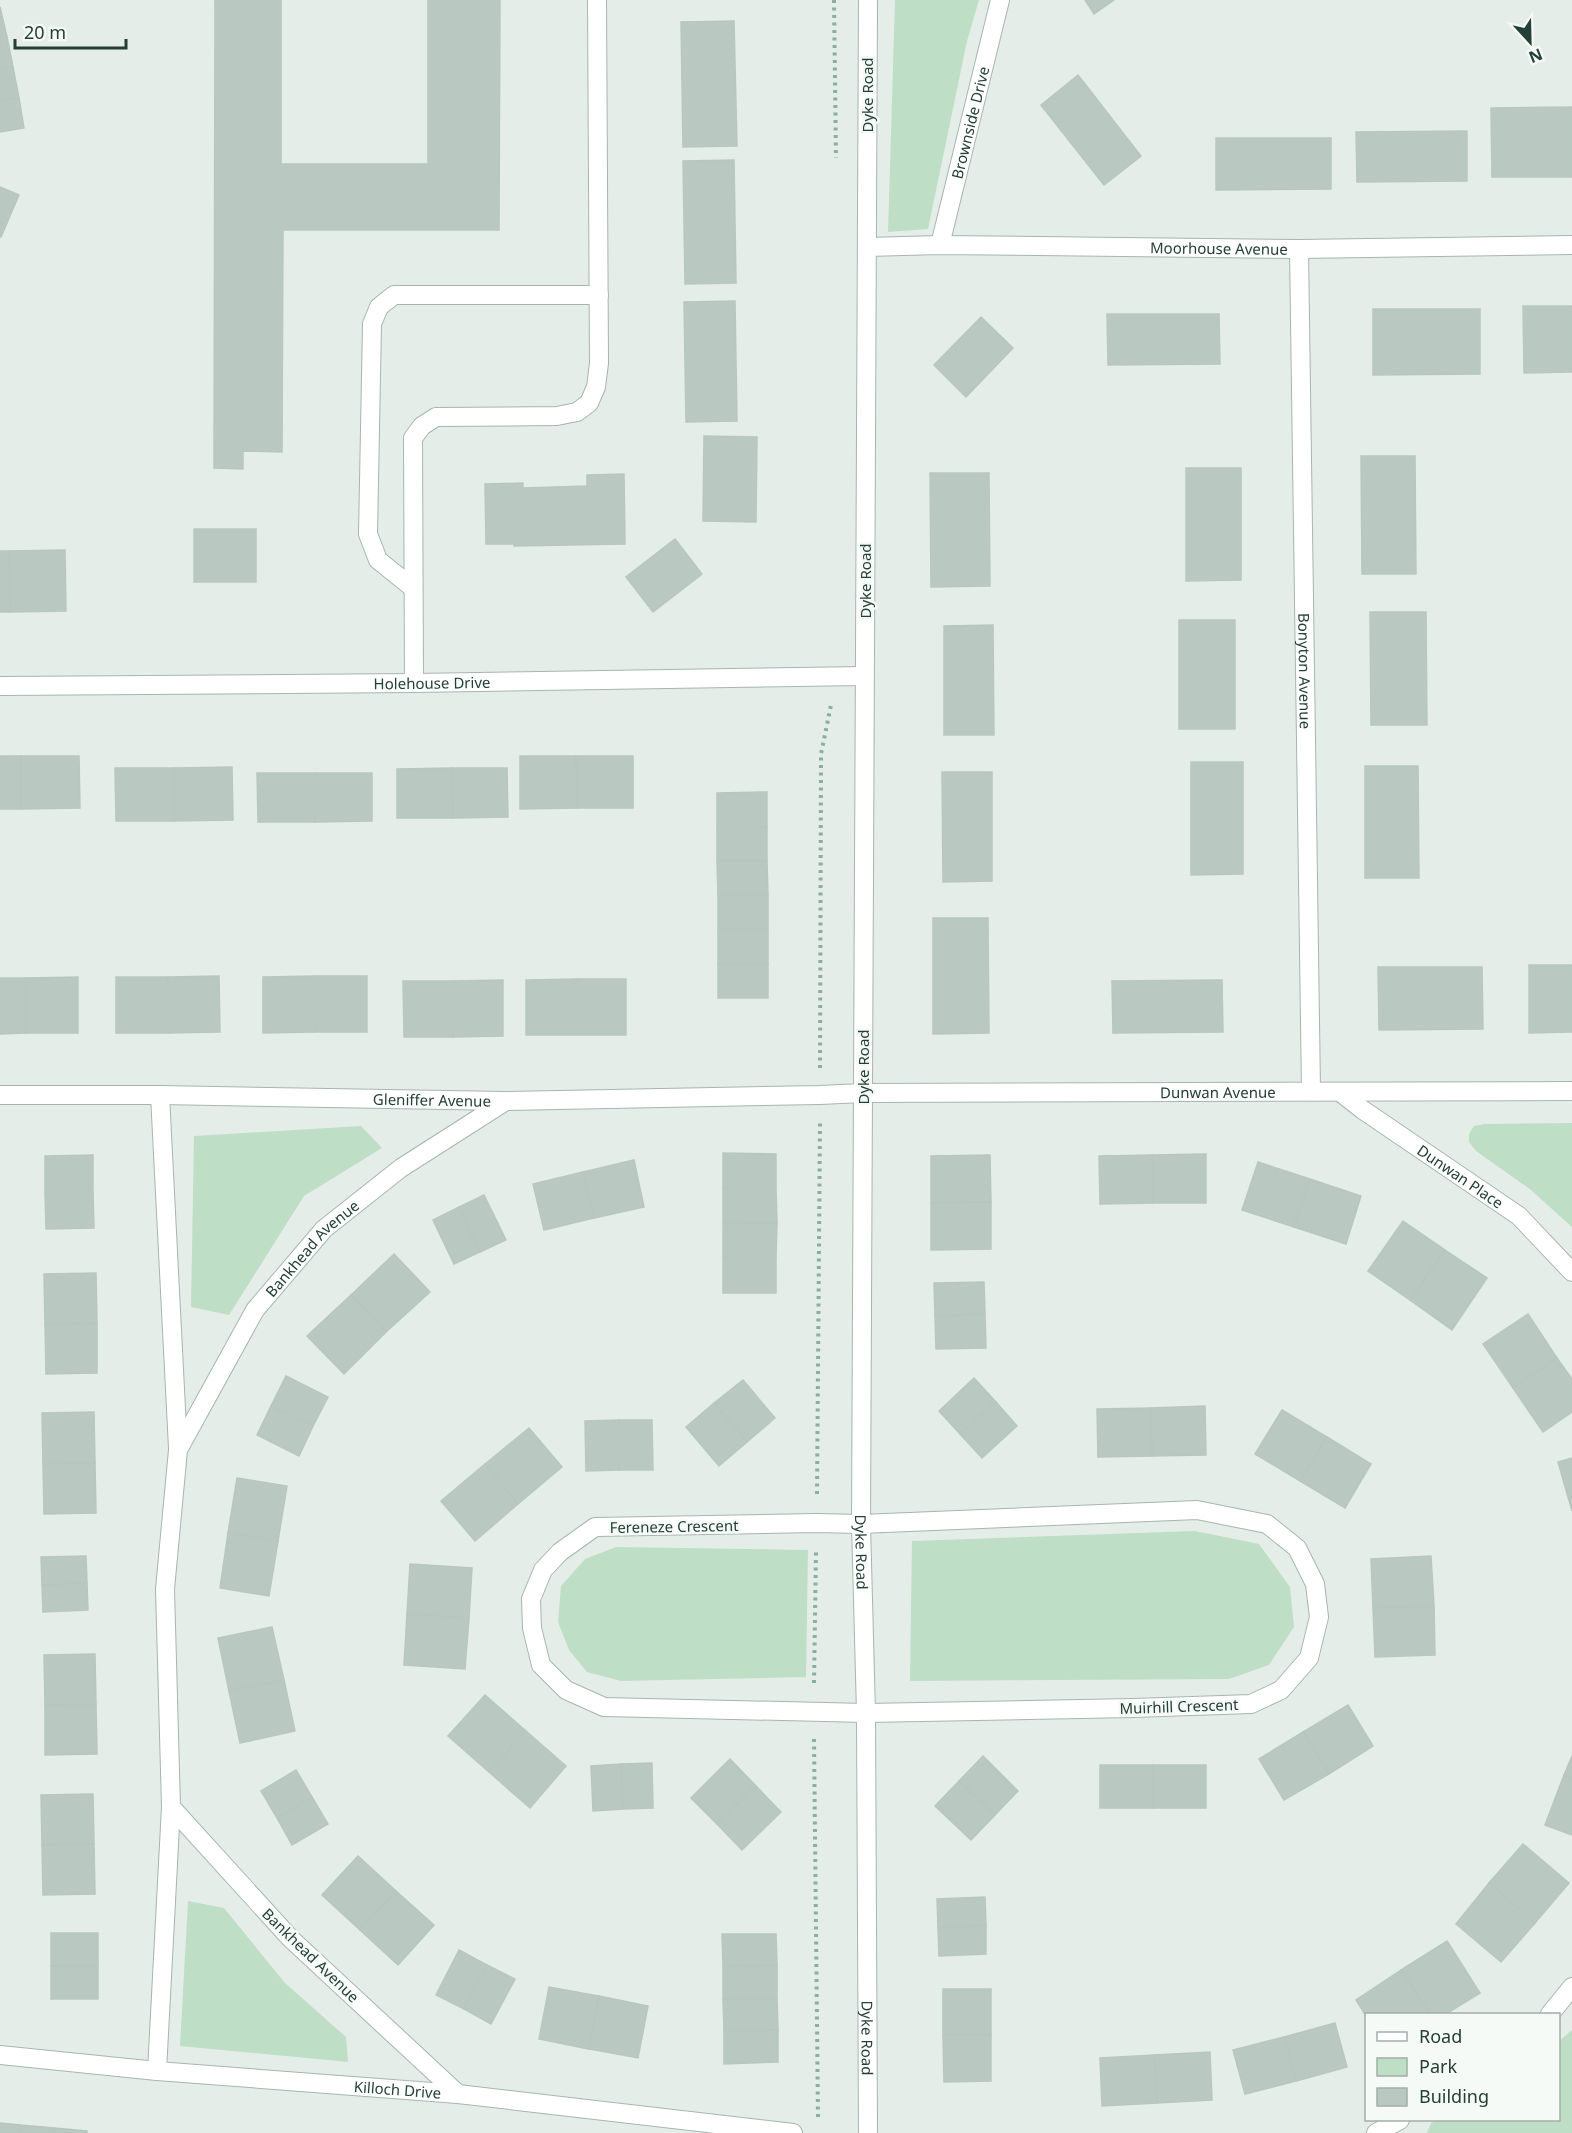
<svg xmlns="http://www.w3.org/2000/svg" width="1572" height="2133" font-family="'Noto Sans',sans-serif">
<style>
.green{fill:#bfdec6}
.building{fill:#bac8c2;stroke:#b7c7c0;stroke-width:1.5}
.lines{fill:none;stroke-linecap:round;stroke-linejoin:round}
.minor-casing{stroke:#a7b5b0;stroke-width:20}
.path{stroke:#87b0a1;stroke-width:4;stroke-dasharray:3 4.5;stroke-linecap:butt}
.minor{stroke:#fff;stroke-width:18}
.labels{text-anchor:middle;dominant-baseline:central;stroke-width:5;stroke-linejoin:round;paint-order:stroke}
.street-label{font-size:15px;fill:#243f37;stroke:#f5faf7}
</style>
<rect width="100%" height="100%" fill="#e5ede9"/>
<g class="green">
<path d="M895,0H979L967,41L928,229L888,232Z"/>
<path d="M1572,1123V1227L1531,1190L1476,1151L1469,1142V1134L1474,1126L1484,1124Z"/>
<path d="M361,1126L382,1148L304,1196L229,1315L191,1307L194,1136Z"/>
<path d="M1195,1531L1259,1544L1290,1587L1294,1627L1269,1665L1229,1679L910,1681L912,1541Z"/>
<path d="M616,1547L808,1550L806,1677L621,1681L587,1672L569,1650L558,1622L561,1586L585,1559Z"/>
<path d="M188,1901L224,1908L285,1983L346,2037L348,2062L180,2046Z"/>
<path d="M1572,2030V2133H1427L1431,2123L1438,2120H1558L1559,2041Z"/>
</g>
<g class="building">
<path d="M215,0H281V164H428V0H500L499,230H283L282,452L243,451V469L214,468Z"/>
<path d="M1085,0H1114L1094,14Z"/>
<path d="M0,7L7,37L0,39Z"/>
<path d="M734,21L737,146L683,147L681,22Z"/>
<path d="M7,37L13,67L0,70V39Z"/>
<path d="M13,67L19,98L0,101V70Z"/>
<path d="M1078,75L1141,156L1104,185L1041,105Z"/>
<path d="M19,98L24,128L0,132V101Z"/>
<path d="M1572,107V177H1492L1491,108Z"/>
<path d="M1467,131V181L1357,182L1356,132Z"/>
<path d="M1216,138H1331V189L1216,190Z"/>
<path d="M734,160L736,283L685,284L683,161Z"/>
<path d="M0,187L19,195L1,237H0Z"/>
<path d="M735,301L737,421L686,422L684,302Z"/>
<path d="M1523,306H1572V372L1524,373Z"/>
<path d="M1373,309H1480V374L1373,375Z"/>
<path d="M1107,314H1219L1220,364L1108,365Z"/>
<path d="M981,317L1013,348L966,397L934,365Z"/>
<path d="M704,436L757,437L756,522L703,521Z"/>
<path d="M1361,456H1415L1416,574H1362Z"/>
<path d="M1186,468H1241V580L1186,581Z"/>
<path d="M930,473H989L990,586L931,587Z"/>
<path d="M624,474L625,544L514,546V544H486L485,484L523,483V488L587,486V475Z"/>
<rect x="194" y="529" width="62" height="53"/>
<path d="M675,539L702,574L653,612L626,577Z"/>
<path d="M65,550L66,611L10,612L9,551Z"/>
<path d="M0,551H9L10,612H0Z"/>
<path d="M1370,612H1426L1427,725H1371Z"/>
<rect x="1179" y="620" width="56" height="109"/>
<path d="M993,625L994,735H944V626Z"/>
<rect x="0" y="756" width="21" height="53"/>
<path d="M21,756H79L80,808L21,809Z"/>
<path d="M520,756H576L577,808L520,809Z"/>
<path d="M576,756H633V808H577Z"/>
<path d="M1191,762H1243V874L1191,875Z"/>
<path d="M1365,766H1418L1419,878H1365Z"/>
<path d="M232,767L233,820L174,821V768Z"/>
<path d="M115,768H174V821H116Z"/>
<path d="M452,768H507L508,817L453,818Z"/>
<path d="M452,768L453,818H397V769Z"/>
<path d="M942,772H992V881L943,882Z"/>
<path d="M257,773H315V822H258Z"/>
<path d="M315,773H372V821L315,822Z"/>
<path d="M767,792V827H717V793Z"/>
<rect x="717" y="827" width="50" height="34"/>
<path d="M717,861H767L768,895H718Z"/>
<rect x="718" y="895" width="50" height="35"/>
<path d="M933,918H988L989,1033L933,1034Z"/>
<rect x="718" y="930" width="50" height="34"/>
<rect x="718" y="964" width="50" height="34"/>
<path d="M1529,965H1572V1032L1529,1033Z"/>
<path d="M1378,967H1482L1483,1029L1379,1030Z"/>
<path d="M219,976L220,1032L168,1033V977Z"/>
<rect x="315" y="976" width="52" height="56"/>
<path d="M315,976V1032L263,1033V977Z"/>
<path d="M78,977V1033H26V978Z"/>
<rect x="116" y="977" width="52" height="56"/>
<path d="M0,978H26V1033L0,1034Z"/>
<rect x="576" y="979" width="50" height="56"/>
<path d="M576,979V1035H526V980Z"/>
<path d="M503,980V1036L453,1037V981Z"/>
<path d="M1222,980L1223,1032L1113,1033L1112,981Z"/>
<path d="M403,981H453V1037H404Z"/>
<path d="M723,1153L776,1154V1188H723Z"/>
<path d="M1206,1154V1203H1153L1152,1155Z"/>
<path d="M93,1155V1192H45V1156Z"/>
<path d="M990,1155L991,1202L931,1203V1156Z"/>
<path d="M1152,1155L1153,1203L1100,1204L1099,1156Z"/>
<path d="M634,1160L644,1207L594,1218L583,1172Z"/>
<path d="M1258,1162L1310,1179L1294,1227L1242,1210Z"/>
<path d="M583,1172L594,1218L544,1230L533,1184Z"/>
<path d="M1310,1179L1361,1196L1346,1244L1294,1227Z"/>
<path d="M723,1188H776L777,1223L723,1224Z"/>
<path d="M45,1192H93L94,1228L46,1229Z"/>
<path d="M484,1195L506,1240L480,1252L459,1207Z"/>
<path d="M991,1202V1249L931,1250V1203Z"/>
<path d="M459,1207L480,1252L454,1264L433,1220Z"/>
<path d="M1403,1221L1445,1250L1410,1300L1368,1271Z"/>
<path d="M777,1223L776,1258H723V1224Z"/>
<path d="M1445,1250L1487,1278L1452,1330L1410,1300Z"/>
<path d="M394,1254L430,1292L386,1332L351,1295Z"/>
<rect x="723" y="1258" width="53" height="35"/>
<path d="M96,1273L97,1323L45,1324L44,1274Z"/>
<path d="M984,1282L985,1314L935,1316L934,1283Z"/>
<path d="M351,1295L386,1332L344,1374L307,1336Z"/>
<path d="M985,1314L986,1348L936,1349L935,1316Z"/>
<path d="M1528,1314L1557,1358L1513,1388L1483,1344Z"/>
<path d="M97,1323V1373L46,1374L45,1324Z"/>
<path d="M1557,1358L1572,1379V1412L1543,1432L1513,1388Z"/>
<path d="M286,1376L328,1397L313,1426L271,1406Z"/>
<path d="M974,1378L996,1402L960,1434L939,1411Z"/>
<path d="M743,1380L775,1418L747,1442L714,1403Z"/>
<path d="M996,1402L1017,1426L982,1458L960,1434Z"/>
<path d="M714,1403L747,1442L719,1466L686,1427Z"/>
<path d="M271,1406L313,1426L299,1456L257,1435Z"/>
<path d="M1205,1406L1206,1455L1152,1456L1151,1408Z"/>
<path d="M1151,1408L1152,1456L1098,1457L1097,1409Z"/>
<path d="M1282,1410L1327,1437L1300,1481L1255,1454Z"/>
<path d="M94,1412L95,1463L43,1464L42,1413Z"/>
<path d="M619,1420H652L653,1470H619Z"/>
<path d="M619,1420V1470L586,1471L585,1421Z"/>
<path d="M529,1428L562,1467L518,1504L485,1464Z"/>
<path d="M1327,1437L1371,1464L1345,1508L1300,1481Z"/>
<path d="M1572,1458V1511L1558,1462Z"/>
<path d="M95,1463L96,1513L44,1514L43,1464Z"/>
<path d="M485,1464L518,1504L475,1541L441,1501Z"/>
<path d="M237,1478L287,1486L278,1541L228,1533Z"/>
<path d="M228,1533L278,1541L269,1596L220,1588Z"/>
<path d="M86,1556L87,1583L42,1585L41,1557Z"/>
<path d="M1431,1556L1434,1606L1373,1608L1371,1559Z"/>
<path d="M410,1564L472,1568L469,1618L407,1614Z"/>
<path d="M87,1583L88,1610L43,1612L42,1585Z"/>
<path d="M1434,1606L1435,1655L1375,1657L1373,1608Z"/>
<path d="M407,1614L469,1618L465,1669L404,1665Z"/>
<path d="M272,1627L284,1680L229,1691L218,1638Z"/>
<path d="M95,1654L96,1704L45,1705L44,1655Z"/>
<path d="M284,1680L295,1731L240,1743L229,1691Z"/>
<path d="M485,1695L526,1731L489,1772L448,1736Z"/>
<path d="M96,1704L97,1754L45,1755V1705Z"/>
<path d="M1348,1705L1373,1746L1329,1774L1303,1732Z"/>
<path d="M526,1731L566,1766L530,1808L489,1772Z"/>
<path d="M1303,1732L1329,1774L1284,1800L1259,1759Z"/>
<path d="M983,1756L1018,1791L995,1815L959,1781Z"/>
<path d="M1572,1756V1778L1564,1775Z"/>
<path d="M730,1759L756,1786L717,1824L691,1798Z"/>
<path d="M652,1763L653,1808L623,1809L621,1764Z"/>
<path d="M621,1764L623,1809L593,1811L591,1766Z"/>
<rect x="1100" y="1765" width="53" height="43"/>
<rect x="1153" y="1765" width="53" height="43"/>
<path d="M296,1770L312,1797L277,1818L261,1791Z"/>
<path d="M1564,1775L1572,1778V1835L1545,1825Z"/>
<path d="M959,1781L995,1815L971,1840L935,1806Z"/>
<path d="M756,1786L781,1812L742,1850L717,1824Z"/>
<path d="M93,1794L94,1844L42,1845L41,1795Z"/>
<path d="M312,1797L328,1824L292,1845L277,1818Z"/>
<path d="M94,1844L95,1894L43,1895L42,1845Z"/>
<path d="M1523,1844L1569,1883L1535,1923L1489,1883Z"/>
<path d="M358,1856L396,1891L360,1930L322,1895Z"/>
<path d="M1489,1883L1535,1923L1501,1962L1456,1924Z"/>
<path d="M396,1891L434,1925L398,1965L360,1930Z"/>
<path d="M985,1897L986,1925L938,1927L937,1899Z"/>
<path d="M986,1925V1954L939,1956L938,1927Z"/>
<rect x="51" y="1933" width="47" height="33"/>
<path d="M722,1934H776L777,1965L723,1966Z"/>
<path d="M1447,1941L1480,1993L1446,2014H1430L1401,1970Z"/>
<path d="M459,1950L487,1965L464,2009L436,1995Z"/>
<path d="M487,1965L515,1979L491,2024L464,2009Z"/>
<path d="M777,1965V1998L723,1999V1966Z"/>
<rect x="51" y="1966" width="47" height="33"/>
<path d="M1401,1970L1430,2014H1366V2016L1356,2000Z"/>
<path d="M549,1987L599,1996L589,2049L539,2039Z"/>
<rect x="943" y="1989" width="48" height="46"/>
<path d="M599,1996L648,2006L638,2058L589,2049Z"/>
<path d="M777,1998L778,2030L724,2031L723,1999Z"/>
<path d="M1335,2023L1347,2067L1296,2081L1284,2037Z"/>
<path d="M778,2030V2062L724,2064V2031Z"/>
<path d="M943,2035H991V2081L944,2082Z"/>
<path d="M1284,2037L1296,2081L1245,2094L1233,2050Z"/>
<path d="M1210,2052L1212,2100L1157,2103L1154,2055Z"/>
<path d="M1154,2055L1157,2103L1102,2106L1100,2058Z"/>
<path d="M0,2123L20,2125L19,2133H0Z"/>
<path d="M20,2125L54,2128L53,2133H19Z"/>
<path d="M54,2128L87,2131V2133H53Z"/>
</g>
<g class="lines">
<g class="minor-casing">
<g id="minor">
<path id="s1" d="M868,0L861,1524L866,1713L868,2133"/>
<path id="s2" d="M940,245L1000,0"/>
<path id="s3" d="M867,247L940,245L1299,249L1572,245"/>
<path id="s4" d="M1299,249L1311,1091"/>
<path d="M413,588L378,560L368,534L372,324L379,307L394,295H599"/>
<path d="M414,683L413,438L422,426L436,417L557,416L577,412L589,403L596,387L599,363L597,0"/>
<path id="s5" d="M0,686L414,683L864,676"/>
<path id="s6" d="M1340,1092L1363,1110L1519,1216L1572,1272"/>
<path id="s7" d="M0,1095H160L506,1101L820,1095L863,1093L1572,1091"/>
<path d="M160,1095L178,1448"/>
<path d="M1197,1510L1267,1524L1297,1548L1315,1584L1319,1617L1309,1658L1281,1690L1251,1704L1133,1708L866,1713L604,1707L566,1690L541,1665L532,1628L531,1599L543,1570L560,1552L595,1527L816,1523L861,1524Z"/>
<path d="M1550,2014L1572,1987"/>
<path id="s8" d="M0,2055L157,2071L458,2094L793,2133"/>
<path d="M157,2071L171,1807"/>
<path id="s9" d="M458,2094L291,1939L171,1807L165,1589L178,1450L255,1310L324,1229L401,1168L506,1101"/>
<path d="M1376,2133L1400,2120"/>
</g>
</g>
<g class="path">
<path d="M834,0L836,158"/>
<path d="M820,1068L821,754L831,705"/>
<path d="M817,1494L820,1121"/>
<path d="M814,1683L816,1550"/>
<path d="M814,1739L818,2118"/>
</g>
<use href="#minor" class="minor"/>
</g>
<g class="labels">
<g class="street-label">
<text transform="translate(867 95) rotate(-90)">Dyke Road</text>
<text stroke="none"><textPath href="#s2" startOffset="126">Brownside Drive</textPath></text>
<text stroke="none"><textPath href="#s3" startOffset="352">Moorhouse Avenue</textPath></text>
<text transform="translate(865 581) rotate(-90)">Dyke Road</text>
<text stroke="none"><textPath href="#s4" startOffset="422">Bonyton Avenue</textPath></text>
<text stroke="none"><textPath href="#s5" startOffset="432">Holehouse Drive</textPath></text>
<text transform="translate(863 1067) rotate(-90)">Dyke Road</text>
<text stroke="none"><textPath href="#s7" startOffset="1218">Dunwan Avenue</textPath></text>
<text stroke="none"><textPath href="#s7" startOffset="432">Gleniffer Avenue</textPath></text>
<text stroke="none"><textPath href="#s6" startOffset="147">Dunwan Place</textPath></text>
<text stroke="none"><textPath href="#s9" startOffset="1008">Bankhead Avenue</textPath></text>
<text transform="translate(674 1526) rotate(-1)">Fereneze Crescent</text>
<text stroke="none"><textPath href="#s1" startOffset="1552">Dyke Road</textPath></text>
<text transform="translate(1179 1706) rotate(-2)">Muirhill Crescent</text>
<text transform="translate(311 1955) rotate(44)">Bankhead Avenue</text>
<text stroke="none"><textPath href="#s1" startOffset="2038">Dyke Road</textPath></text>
<text stroke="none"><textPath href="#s8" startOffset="399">Killoch Drive</textPath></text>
</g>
</g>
<rect x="1365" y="2013" width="195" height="108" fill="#f5faf7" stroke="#a1afaa" stroke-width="1.5"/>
<rect x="1377" y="2032" width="30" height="9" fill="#ffffff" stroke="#a1afaa" stroke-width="1.5"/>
<text x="1419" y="2043" font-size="18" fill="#243f37">Road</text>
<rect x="1377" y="2058" width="30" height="18" fill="#bfdec6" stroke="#a1afaa" stroke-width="1.5"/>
<text x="1419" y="2073" font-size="18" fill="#243f37">Park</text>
<rect x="1377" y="2088" width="30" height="18" fill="#bac8c2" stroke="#a1afaa" stroke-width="1.5"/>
<text x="1419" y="2103" font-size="18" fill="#243f37">Building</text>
<g transform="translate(1530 42) rotate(158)" stroke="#f5faf7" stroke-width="4.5" paint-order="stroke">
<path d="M0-4.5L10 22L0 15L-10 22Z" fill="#243f37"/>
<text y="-9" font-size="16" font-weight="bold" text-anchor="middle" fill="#243f37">N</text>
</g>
<path d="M15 39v9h111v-9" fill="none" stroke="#243f37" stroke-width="3"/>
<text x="24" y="39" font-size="18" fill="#243f37" stroke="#f5faf7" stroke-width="4.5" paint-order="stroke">20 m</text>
</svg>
